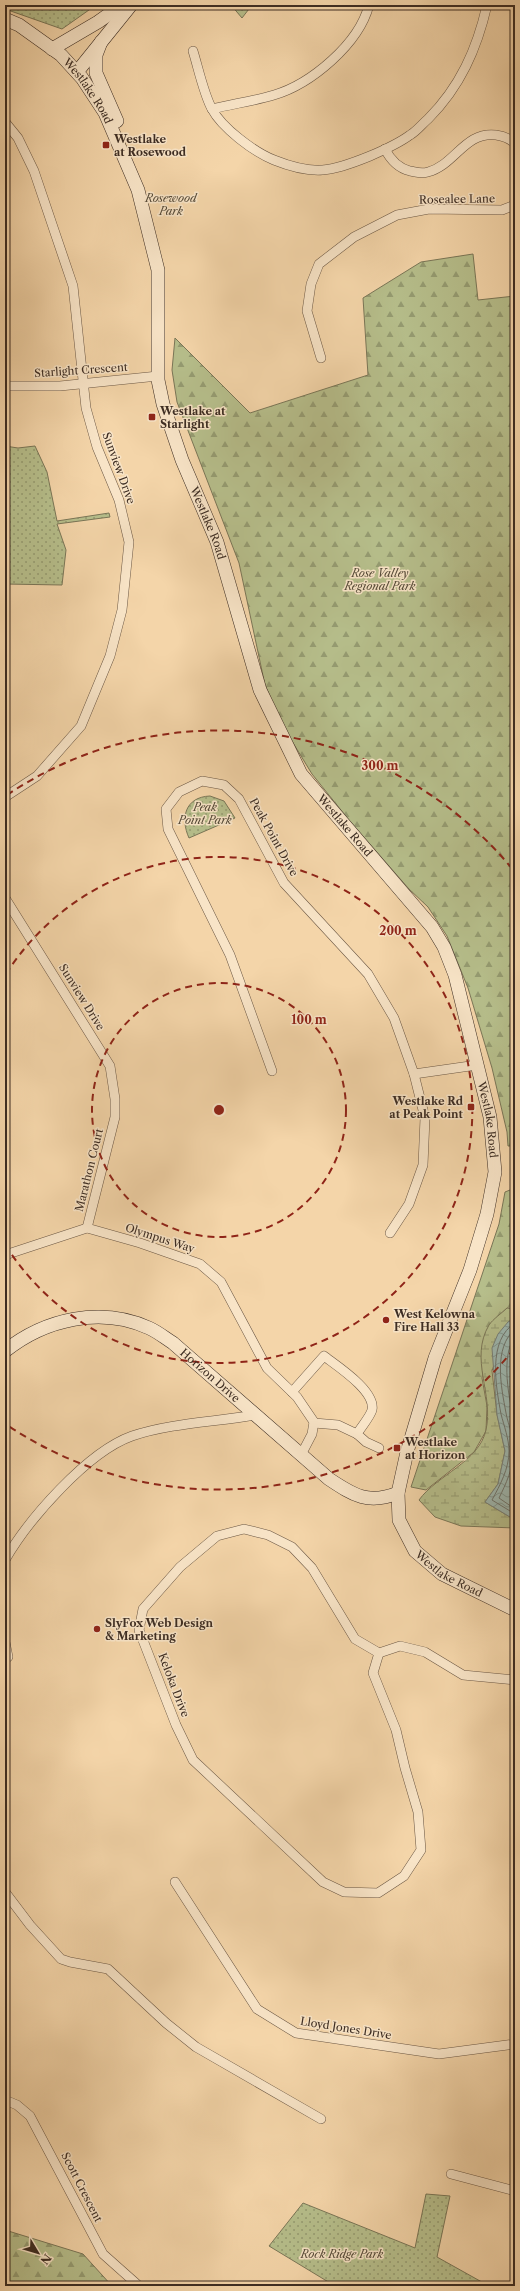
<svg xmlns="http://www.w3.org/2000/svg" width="520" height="2291" font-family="'Libre Caslon Text',serif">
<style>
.grass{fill:url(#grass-dots);stroke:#7a7657}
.forest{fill:url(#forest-firs);stroke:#7a7657}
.wetland{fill:url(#wetland-marsh);stroke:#7a7657}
.water{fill:url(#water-waves);stroke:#778078}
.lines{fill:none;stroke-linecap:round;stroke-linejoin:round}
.shore{stroke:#6d726a;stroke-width:1}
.street-casing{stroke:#6b5744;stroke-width:10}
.secondary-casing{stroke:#3d2d23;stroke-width:14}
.street{stroke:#f8e4c7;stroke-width:9}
.secondary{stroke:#f8e4c7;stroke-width:13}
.ring{fill:none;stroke:#8f2418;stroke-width:2;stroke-dasharray:7 5}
.poi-dot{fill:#8f2418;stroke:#f8e4c7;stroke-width:1.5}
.labels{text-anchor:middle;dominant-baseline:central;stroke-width:3;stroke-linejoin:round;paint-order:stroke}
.street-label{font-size:11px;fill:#3d2d23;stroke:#f8e4c7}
.poi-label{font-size:11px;font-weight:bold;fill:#3d2d23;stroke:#f8e4c7;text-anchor:start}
.park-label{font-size:11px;font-style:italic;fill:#554a38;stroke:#f8e4c7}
.centre{fill:#8f2418;stroke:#f8e4c7;stroke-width:2}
.ring-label{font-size:12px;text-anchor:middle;font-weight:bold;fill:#8f2418;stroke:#f8e4c7;stroke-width:3;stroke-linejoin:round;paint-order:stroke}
</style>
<defs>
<pattern id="grass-dots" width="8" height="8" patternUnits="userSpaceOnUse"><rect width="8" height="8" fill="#b6be8b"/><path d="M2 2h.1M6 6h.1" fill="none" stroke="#959b71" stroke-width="1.8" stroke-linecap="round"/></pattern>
<pattern id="forest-firs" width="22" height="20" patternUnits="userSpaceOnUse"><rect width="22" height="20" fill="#b6be8b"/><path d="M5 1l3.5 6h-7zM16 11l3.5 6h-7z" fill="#959b71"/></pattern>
<pattern id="wetland-marsh" width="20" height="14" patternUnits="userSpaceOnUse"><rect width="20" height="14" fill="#b6be8b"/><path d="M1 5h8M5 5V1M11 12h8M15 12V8" fill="none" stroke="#959b71"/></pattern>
<pattern id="water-waves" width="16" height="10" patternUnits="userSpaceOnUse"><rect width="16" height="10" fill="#9db7b0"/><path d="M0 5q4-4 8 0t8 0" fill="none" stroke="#81958f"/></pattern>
</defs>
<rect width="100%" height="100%" fill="#f4d5a9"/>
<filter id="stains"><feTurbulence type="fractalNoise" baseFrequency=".005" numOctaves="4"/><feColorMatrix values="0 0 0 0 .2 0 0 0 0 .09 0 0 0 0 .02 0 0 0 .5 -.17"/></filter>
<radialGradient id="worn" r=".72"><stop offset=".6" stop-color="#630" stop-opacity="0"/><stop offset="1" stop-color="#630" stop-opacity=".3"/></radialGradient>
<g class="grass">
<path d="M5,5H96L62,29L5,9Z"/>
<path d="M231,5H252L242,18Z"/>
<path d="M5,446L18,448L35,446L47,472L57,521L109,513L110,517L57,524L66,550L62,585L5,584Z"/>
<path d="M210,796L224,801L235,818L189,838C180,818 185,797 210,796Z"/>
<path d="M426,2194L450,2196L437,2257L489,2286H335L269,2246L303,2203L415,2248Z"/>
</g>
<g class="forest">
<path d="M473,254L478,300L515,296V1146H508L507,1132L492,1068L468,988L447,936L428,907L409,889L349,820L312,774L284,728L265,685L239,563L177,402L172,370L175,338L250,413L368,375L363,298L421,262Z"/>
<path d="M515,1188V1309L507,1308L490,1324L482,1378L487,1406L486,1431L474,1452L426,1490L411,1487L499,1224L505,1192Z"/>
<path d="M5,2230L83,2254L112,2286H5Z"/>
</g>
<path class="wetland" d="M507,1308L515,1309V1318L508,1322L492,1371L497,1414L505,1451L498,1484L485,1502L510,1517L515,1518V1528L461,1526L435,1517L419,1500C437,1475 479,1462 486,1430C494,1394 469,1359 489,1325C493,1319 502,1313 507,1308Z"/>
<path class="water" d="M515,1318V1518L510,1517L485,1502L498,1484L505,1451L497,1415L492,1348L498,1334L508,1322Z"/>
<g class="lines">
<g class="shore">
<path d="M515,1323C487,1340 496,1387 501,1414C504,1426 509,1439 509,1451C509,1469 500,1485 492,1500L515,1514"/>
<path d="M515,1329C493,1348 501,1386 506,1413C508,1425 515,1439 514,1452C513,1468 506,1484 499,1498L515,1509"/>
<path d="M515,1337C500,1355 509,1401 515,1423"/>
</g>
<g class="street-casing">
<g id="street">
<path d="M193,51C198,67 204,95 212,109C222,128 254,152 274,160C314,176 331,172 370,156C384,150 398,144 410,135C417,131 422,124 428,119C460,87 477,49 487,5"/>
<path d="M212,109C232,104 254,101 274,95C311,84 359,44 369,5"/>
<path d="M5,122L18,138L34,171L73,286L86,408L97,447L119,500L129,542L122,610L110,656L81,726L37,776L5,797"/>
<path d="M385,149C390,159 398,168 410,171C416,172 421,174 428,172C455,165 465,131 496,135C503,136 510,138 515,144"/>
<path d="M321,358L307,311L311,284L319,264L354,237L397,215L429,209L502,210L515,205"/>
<path d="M5,386H60L158,376"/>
<path d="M5,898L110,1066L115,1099V1117L87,1228"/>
<path d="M272,1071L230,955L168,829L166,809L179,792L202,781L224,785L239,799L284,883L368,974L394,1018L414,1074L425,1118L423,1165L409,1204L390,1233"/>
<path d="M414,1074L477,1065"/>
<path d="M5,1255L87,1228L140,1243L200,1264L221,1282L267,1368L297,1397L314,1422L312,1434L301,1455"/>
<path d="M292,1392L324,1356C337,1366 376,1391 372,1410C370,1417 361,1427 357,1434L366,1442L379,1448"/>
<path d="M314,1423L338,1425L357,1434"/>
<path d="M244,1529L268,1535L292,1547L312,1568L355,1639L379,1653L373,1673L396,1730L405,1768L418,1812L421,1850L404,1876L378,1893L344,1892L323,1882L193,1760L176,1725L139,1630L143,1609L180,1567L217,1536Z"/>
<path d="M5,1560C28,1520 87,1452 132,1436C171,1423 215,1422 255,1415"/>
<path d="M5,1642L8,1657"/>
<path d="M379,1653L400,1646L425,1652L463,1675L515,1680"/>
<path d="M175,1882L257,2009L296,2033L439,2054L515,2044"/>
<path d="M5,1892L30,1925L61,1959L70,1962L108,1969L166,2023L196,2047L321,2119"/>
<path d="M5,2100L17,2105L30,2116L103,2254L139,2286"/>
<path d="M451,2174L515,2191"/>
</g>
</g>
<g class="secondary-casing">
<g id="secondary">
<path id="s1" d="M5,19L19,25L61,55L82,78L105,113L138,190L158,270V380L163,404L182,460L217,542L260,690L301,774L432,927L444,947L455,975L490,1117L495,1172L487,1214L470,1270L435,1358L407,1452L398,1493L399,1520L415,1551L442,1574L515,1610"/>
<path d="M101,42L96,55V73L117,121"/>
<path d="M52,49L98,22L122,5"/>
<path d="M77,72L131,5"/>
<path id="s2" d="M5,1351C45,1319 101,1306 149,1328C158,1332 165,1338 173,1343L329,1479C353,1495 368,1505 398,1493"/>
</g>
</g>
<use href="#street" class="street"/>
<use href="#secondary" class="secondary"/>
</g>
<g class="ring">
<circle cx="219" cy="1110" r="127"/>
<path d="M6 974A253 253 0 1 1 6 1246"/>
<path d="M514 1349A380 380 0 0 1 7 1425M7 795A380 380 0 0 1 514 871"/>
</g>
<g class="poi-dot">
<rect x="102" y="141" width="8" height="8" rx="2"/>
<rect x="148" y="413" width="8" height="8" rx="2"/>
<rect x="467" y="1103" width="8" height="8" rx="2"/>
<circle cx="386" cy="1320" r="4"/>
<rect x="393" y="1444" width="8" height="8" rx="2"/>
<circle cx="97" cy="1629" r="4"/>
</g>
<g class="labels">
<g class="street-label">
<text stroke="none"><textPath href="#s1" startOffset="112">Westlake Road</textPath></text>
<text transform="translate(457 199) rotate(-1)">Rosealee Lane</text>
<text transform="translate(81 370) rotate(-4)">Starlight Crescent</text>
<text transform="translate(119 468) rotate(70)">Sunview Drive</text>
<text stroke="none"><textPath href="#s1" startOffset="568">Westlake Road</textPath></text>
<text stroke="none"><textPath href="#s1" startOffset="904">Westlake Road</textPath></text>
<text transform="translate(274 837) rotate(61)">Peak Point Drive</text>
<text transform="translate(82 997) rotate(58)">Sunview Drive</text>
<text stroke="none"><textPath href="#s1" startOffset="1240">Westlake Road</textPath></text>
<text transform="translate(89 1170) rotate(-76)">Marathon Court</text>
<text transform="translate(160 1238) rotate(18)">Olympus Way</text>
<text stroke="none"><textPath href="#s2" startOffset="231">Horizon Drive</textPath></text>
<text stroke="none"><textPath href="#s1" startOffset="1732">Westlake Road</textPath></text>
<text transform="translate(174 1685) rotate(69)">Keloka Drive</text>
<text transform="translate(346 2028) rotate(9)">Lloyd Jones Drive</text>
<text transform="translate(82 2187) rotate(63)">Scott Crescent</text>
</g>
<g class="poi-label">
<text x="114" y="139">Westlake<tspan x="114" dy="13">at Rosewood</tspan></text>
<text x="160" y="411">Westlake at<tspan x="160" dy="13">Starlight</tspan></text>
<text x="463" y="1101" text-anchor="end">Westlake Rd<tspan x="463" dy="13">at Peak Point</tspan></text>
<text x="394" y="1314">West Kelowna<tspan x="394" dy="13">Fire Hall 33</tspan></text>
<text x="405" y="1442">Westlake<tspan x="405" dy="13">at Horizon</tspan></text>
<text x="105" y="1623">SlyFox Web Design<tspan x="105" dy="13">&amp; Marketing</tspan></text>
</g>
<g class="park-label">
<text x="171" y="198">Rosewood<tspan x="171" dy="13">Park</tspan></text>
<text x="380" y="573">Rose Valley<tspan x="380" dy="13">Regional Park</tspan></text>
<text x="205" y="807">Peak<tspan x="205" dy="13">Point Park</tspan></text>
<text x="342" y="2254">Rock Ridge Park</text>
</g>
</g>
<circle cx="219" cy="1110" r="6" class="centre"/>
<g class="ring-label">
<text x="380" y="770">300 m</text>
<text x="398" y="935">200 m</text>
<text x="309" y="1024">100 m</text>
</g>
<rect width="520" height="2291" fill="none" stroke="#f4d5a9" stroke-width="20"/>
<rect x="6" y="6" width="508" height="2279" fill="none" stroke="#3d2d23" stroke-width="2"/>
<rect x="10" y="10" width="500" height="2271" fill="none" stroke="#3d2d23"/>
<g transform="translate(38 2253) rotate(128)" stroke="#f8e4c7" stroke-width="3" paint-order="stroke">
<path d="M0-3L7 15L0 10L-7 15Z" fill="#3d2d23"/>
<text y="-6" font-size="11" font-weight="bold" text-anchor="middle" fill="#3d2d23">N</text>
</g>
<rect width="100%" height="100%" filter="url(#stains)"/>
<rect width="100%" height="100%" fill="url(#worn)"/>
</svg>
